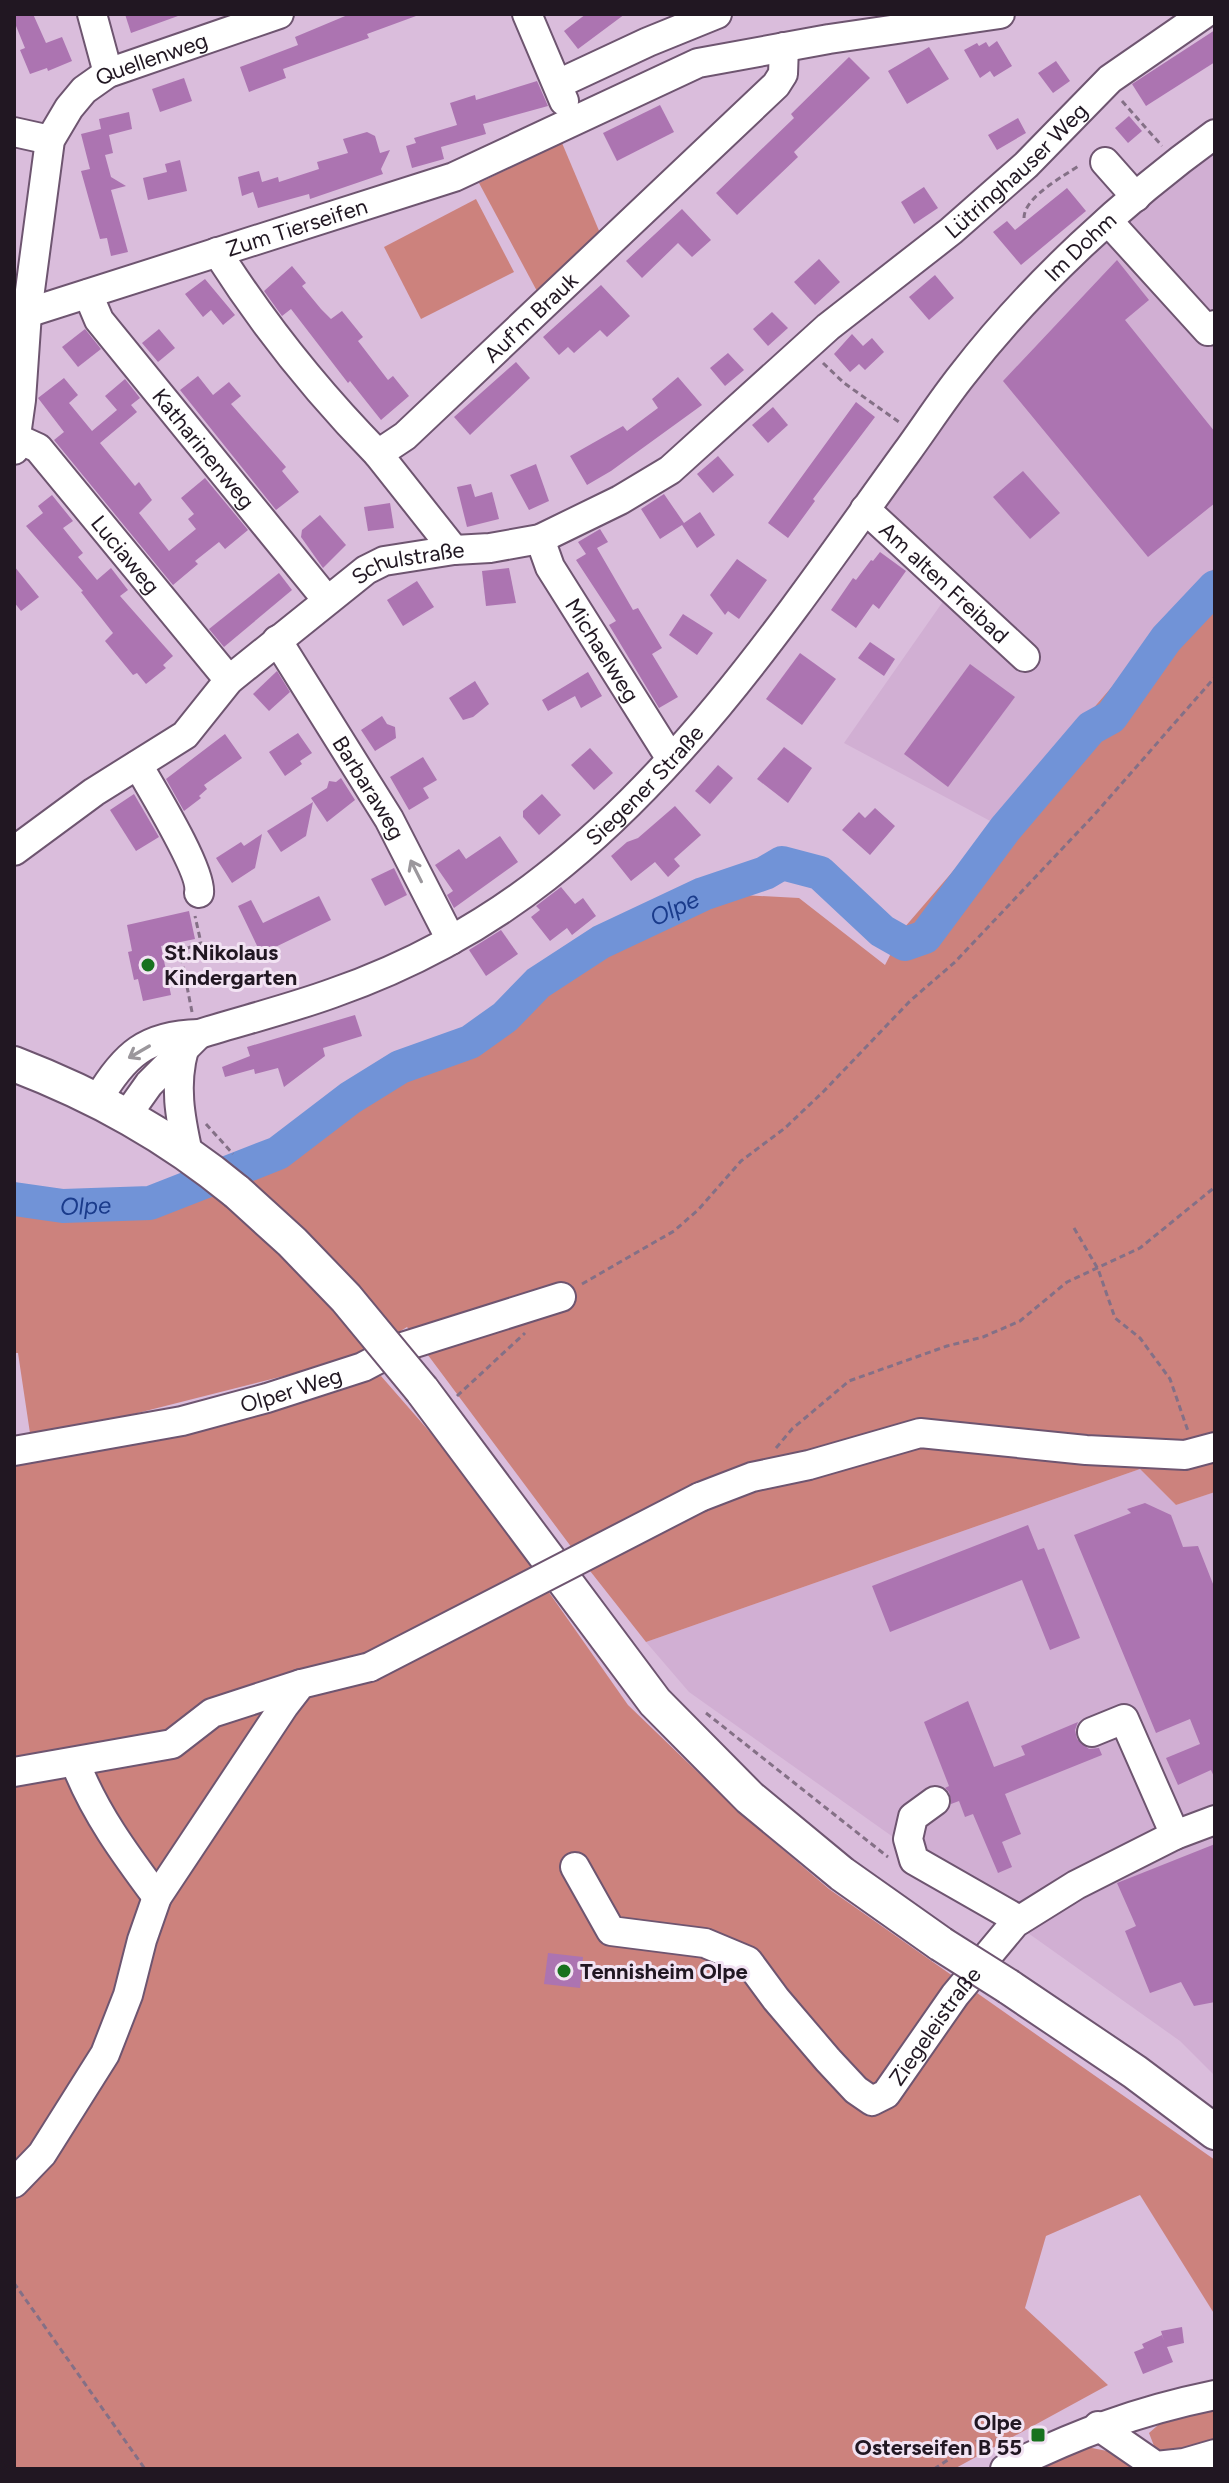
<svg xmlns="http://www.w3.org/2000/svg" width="1229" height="2483" font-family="Figtree,sans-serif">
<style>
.built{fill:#d1afd3}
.green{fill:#cc827d}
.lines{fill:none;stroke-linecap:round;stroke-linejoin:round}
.river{stroke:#7193d7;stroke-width:34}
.building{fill:#ac74b1}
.minor-casing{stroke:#6e5570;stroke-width:32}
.major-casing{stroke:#6e5570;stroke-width:38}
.path{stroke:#847086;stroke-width:3;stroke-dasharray:6 4;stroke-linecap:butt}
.minor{stroke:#fff;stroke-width:28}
.major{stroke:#fff;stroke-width:34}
.minor-bridge-casing{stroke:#6e5570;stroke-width:32;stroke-linecap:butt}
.major-bridge-casing{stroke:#6e5570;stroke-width:38;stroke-linecap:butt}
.minor-bridge{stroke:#fff;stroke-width:28}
.major-bridge{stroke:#fff;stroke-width:34}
.oneway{stroke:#9b979c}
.poi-dot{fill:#18721f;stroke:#f2e3f3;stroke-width:3}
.labels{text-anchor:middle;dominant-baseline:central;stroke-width:6;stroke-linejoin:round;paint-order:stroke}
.street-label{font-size:22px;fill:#211722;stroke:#f2e3f3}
.poi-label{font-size:22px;font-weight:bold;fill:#211722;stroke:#f2e3f3;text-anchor:start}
.water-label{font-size:24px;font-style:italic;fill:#1a3b8b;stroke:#f2e3f3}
</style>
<rect width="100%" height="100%" fill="#dabddc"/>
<g class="built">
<path d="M1215,134V567L994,823L844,743L951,590L865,509L962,375Z"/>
<path d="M1140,1469L1176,1505L1215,1492V2076L1180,2041L689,1692L646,1642Z"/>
</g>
<g class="green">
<path d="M562,143L600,233L538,293L479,183Z"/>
<path d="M476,199L514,272L421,319L384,247Z"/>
<path d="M1215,567V1492L1176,1505L1140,1469L646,1642L572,1548L407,1327L359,1357L31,1440L18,1353H14V1207L59,1216L150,1211L281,1160L356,1104L397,1079L468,1050L503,1031L539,991L595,957L743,895L799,898L885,965L904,928Z"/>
<path d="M381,1376L463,1470L628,1705L739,1812L829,1889L1215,2160V2315L1140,2195L1046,2236L1025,2308L1108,2385L954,2469H14V1466L34,1457L207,1424Z"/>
<path d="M1215,2410V2469H1039L1087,2447L1112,2452L1156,2451L1149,2433L1165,2419Z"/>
</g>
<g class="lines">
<path class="river" id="s1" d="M14,1199L63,1206L150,1203L278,1153L350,1098L400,1067L470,1042L505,1017L538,983L601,942L703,894L765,873L782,863L820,873L882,931L905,944L925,937L1005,829L1091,728L1111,717L1166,639L1215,587"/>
</g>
<g class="building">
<path d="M14,14H33L46,43L62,37L72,61L48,71L47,68L30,74L20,50L25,48L14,21Z"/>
<path d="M125,14H178V16L131,33Z"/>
<path d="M350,14L416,16L367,34L369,38L283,69L286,78L249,92L240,67L298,45L295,37Z"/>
<path d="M586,14H625L578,49L564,31Z"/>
<path d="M1215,30V62L1146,106L1132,84Z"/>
<path d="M997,41L1012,66L994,77L990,71L980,78L964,50L977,43L979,46L986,42L989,47Z"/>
<path d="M929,47L949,79L907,104L888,71Z"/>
<path d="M849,57L870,78L794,152L798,157L737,215L716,193L794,118L791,114Z"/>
<path d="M1056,61L1070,81L1053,93L1038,73Z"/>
<path d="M184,78L192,101L160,112L152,89Z"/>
<path d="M537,81L548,106L483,124L486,134L441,147L444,159L412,168L406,146L416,143L414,138L457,125L450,103L475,95L476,100Z"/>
<path d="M660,105L674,132L617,161L603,133Z"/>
<path d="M129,112L132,129L109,135L113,153L105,155L111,177L126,186L111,190L128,252L111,256L107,238L100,239L81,171L90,169L81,134L101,129L99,119Z"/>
<path d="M1129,116L1142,131L1128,143L1115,128Z"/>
<path d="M1018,118L1026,133L997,150L988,135Z"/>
<path d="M367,132L375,136L380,153L390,150L381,169L383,174L310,199L309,194L258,208L253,192L242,196L238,177L259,171L262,182L278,177L279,182L319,169L317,162L348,153L343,139Z"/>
<path d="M180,160L187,191L148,200L143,178L167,172L165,164Z"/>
<path d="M924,187L938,208L914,224L901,202Z"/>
<path d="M1067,188L1086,211L1021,265L993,232L1007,221L1015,230Z"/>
<path d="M682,209L711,240L692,257L678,243L642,278L626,261Z"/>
<path d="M819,259L840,282L815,305L794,282Z"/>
<path d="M1117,260L1149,300L1125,320L1215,432V503L1148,557L1003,381Z"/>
<path d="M292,266L306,283L302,286L321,309L331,319L342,311L363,337L358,341L388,380L393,376L409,396L381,420L350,381L348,383L291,309L282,316L264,291Z"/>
<path d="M935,275L954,298L929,320L909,297Z"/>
<path d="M205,279L235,315L223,325L211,310L203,317L185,294Z"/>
<path d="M601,285L630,316L607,337L600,330L574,353L568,347L559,355L543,337Z"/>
<path d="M772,312L788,328L768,346L753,329Z"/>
<path d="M85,329L101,349L78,367L62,347Z"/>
<path d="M159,329L175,348L158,362L142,343Z"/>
<path d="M852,334L863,346L872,338L884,352L865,370L859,364L850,372L834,354Z"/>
<path d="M728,353L744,370L725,386L710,368Z"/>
<path d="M516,362L530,378L470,435L454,417Z"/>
<path d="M198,376L213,395L229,382L241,396L231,404L286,467L282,471L299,492L276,510L180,390Z"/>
<path d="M678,377L702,405L611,471L587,485L570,456L623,426L627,431L658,408L652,399Z"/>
<path d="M64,378L78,395L69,403L92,431L117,410L105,396L125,379L140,398L131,405L137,412L100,443L135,486L139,482L152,500L139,513L169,551L196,529L188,519L194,514L181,498L205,478L248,530L225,549L219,542L195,561L198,564L173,585L54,440L64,432L38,398Z"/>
<path d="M856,402L875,417L813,499L815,501L788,538L768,523Z"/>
<path d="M773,407L788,425L768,443L752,425Z"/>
<path d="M718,456L734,475L713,493L697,474Z"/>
<path d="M536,464L549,501L529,510L510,475Z"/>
<path d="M1023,471L1060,513L1030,539L993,497Z"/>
<path d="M471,484L475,497L492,492L499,519L467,527L457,487Z"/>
<path d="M664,494L684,523L700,512L715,535L697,548L682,525L660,539L641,509Z"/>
<path d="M52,495L73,521L63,528L83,553L78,557L97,580L111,568L128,590L120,596L173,656L163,665L166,668L146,684L137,673L133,675L105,641L113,633L81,592L83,591L26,526L43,513L38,506Z"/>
<path d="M390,503L394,528L368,531L364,507Z"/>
<path d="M320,515L346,545L323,568L301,537L302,530Z"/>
<path d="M600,529L608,542L597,548L633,610L638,608L662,648L652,654L678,697L659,708L609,625L616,621L576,560L586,554L578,542Z"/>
<path d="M880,552L906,571L879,609L873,604L856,628L831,610L853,578L856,580L871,560L873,561Z"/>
<path d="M737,559L767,580L739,619L728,611L725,615L710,595Z"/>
<path d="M14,566L39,597L21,611L14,602Z"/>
<path d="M509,568L516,603L486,606L482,571Z"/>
<path d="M279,573L292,590L224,647L209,629Z"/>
<path d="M417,581L434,607L403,626L387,600Z"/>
<path d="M683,614L713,633L697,655L669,635Z"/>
<path d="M870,642L895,659L884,676L858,658Z"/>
<path d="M800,653L836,679L802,725L766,699Z"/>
<path d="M970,664L1015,697L948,787L904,754Z"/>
<path d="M277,671L290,692L269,711L253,694Z"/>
<path d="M588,672L602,696L581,708L575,696L548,711L542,700Z"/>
<path d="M475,681L489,704L473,717L463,720L449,698Z"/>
<path d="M382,716L387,724L395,727L396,738L375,751L361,730Z"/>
<path d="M298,733L312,753L300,761L302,764L285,776L269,752Z"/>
<path d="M225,734L242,758L204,785L207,789L199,796L201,798L184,811L166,779Z"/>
<path d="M784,747L812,768L788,803L757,779Z"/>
<path d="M590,748L613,773L594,790L571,765Z"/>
<path d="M423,757L437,780L423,788L429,798L409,810L390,777Z"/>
<path d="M718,765L733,778L710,804L695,791Z"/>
<path d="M341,778L355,800L327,822L311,798L327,788L329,781L336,782Z"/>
<path d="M134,794L159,837L136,851L110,810Z"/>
<path d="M542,794L561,815L539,835L523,817V811Z"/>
<path d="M313,802L306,836L281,852L267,831Z"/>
<path d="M675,806L701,835L674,859L680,866L668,877L655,862L631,881L611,856L627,842L638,838Z"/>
<path d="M875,808L895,826L870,855L842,830L859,812L865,818Z"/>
<path d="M262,834L255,868L232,883L216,858L241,842L244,846Z"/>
<path d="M500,836L518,862L454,908L447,895L453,891L435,865L459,849L466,859Z"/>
<path d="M394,868L407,895L385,906L371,879Z"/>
<path d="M561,887L575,904L583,898L596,916L572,935L567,928L550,941L531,917L540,910L536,906Z"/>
<path d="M319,896L331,920L261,954L238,906L251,900L263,923Z"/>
<path d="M189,911L195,939L161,946L171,995L143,1001L138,979L134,980L128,952L132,951L127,925Z"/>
<path d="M501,930L518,954L486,976L469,950Z"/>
<path d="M355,1015L362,1036L323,1048L325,1056L284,1087L278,1068L255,1074L254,1069L225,1077L222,1067L250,1056L247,1047Z"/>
<path d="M1145,1503L1171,1515L1183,1547L1198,1546L1215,1589V1779L1211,1770L1178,1785L1166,1758L1200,1744L1190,1719L1156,1733L1074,1535L1131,1513L1127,1509Z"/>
<path d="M1028,1525L1038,1550L1044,1548L1080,1638L1050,1650L1022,1580L890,1632L872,1586Z"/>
<path d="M968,1701L994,1767L1025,1755L1021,1746L1078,1722L1075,1730L1077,1739L1089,1749L1099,1748L1102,1755L1005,1794L1021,1834L1002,1842L1012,1867L998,1873L973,1814L965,1817L959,1801L951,1804L949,1792L945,1788L949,1786L924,1722Z"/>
<path d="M1215,1844V2002L1194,2006L1181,1982L1150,1993L1125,1931L1136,1926L1117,1883Z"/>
<path d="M548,1953L583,1957L580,1988L544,1984Z"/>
<path d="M1182,2327L1184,2343L1167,2347L1173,2362L1143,2374L1134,2352L1144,2348L1142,2344L1162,2335L1164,2341L1161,2331Z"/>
</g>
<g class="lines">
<g class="minor-casing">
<g id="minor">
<path d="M92,14L108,73"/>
<path d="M527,14L564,101"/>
<path d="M558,84L648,42L717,14"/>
<path d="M14,132L50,140"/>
<path d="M1105,162L1136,197"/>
<path d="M1108,221L1208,331L1215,325"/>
<path id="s2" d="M217,252C263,324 318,393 378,454L405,436L776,85L783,74L784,47"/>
<path id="s3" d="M88,294L99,320L327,600"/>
<path id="s4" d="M14,315L27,313L454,177L698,63L829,39L1000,14"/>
<path id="s5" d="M16,438L38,448L229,680"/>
<path id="s6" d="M14,450L21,400L27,313L50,140L69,108L84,90L108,73L279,14"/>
<path d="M378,454L454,550"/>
<path id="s7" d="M865,509L1025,657"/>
<path id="s8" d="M540,539L550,567L671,759"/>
<path id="s9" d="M277,640L389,819L451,940"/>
<path d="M138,765C151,788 203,872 199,893"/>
<path id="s10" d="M14,851L94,792L185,735L229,680L366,570L384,561L454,550L490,548L540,539L620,500L670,470L828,327L951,231L1026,165L1110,79L1204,14"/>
<path d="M184,1049C174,1085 180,1117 188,1153"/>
<path id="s11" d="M98,1099C124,1055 146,1035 199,1034C244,1020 289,1009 333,993C408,967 483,927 546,877C693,762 798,602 906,453C925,427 943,399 963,374C1031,286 1125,199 1215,134"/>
<path d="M127,1115L149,1084L199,1034"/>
<path id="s12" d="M14,1451L182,1421L267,1398L363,1367L399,1348L561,1297"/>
<path d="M700,1497L752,1477L809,1465L920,1433L1086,1450L1185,1455L1215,1447"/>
<path d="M1092,1732L1124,1719L1175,1835"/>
<path d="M75,1762C94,1812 125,1854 157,1897"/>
<path d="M14,1772L172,1744L212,1713L301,1684"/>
<path d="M935,1801L913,1817L908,1839L914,1860L1019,1920"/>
<path id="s13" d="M575,1867L611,1931L705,1943L748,1961L776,1999L828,2060L856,2090L872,2101L886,2094L955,1995L1015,1923L1076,1885L1175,1835L1215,1820"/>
<path d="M14,2183L42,2154L105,2054L128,1995L142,1940L157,1897L284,1706L301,1684L370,1667"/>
<path d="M1098,2426L1156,2466L1184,2463L1215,2454"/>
<path d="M1005,2469C1076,2434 1137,2411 1215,2395"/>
</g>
</g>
<g class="major-casing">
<g id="major">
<path d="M14,1064C97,1096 168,1135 237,1192"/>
<path d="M422,1390L655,1702L750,1798L842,1874L941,1944"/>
<path d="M1009,1987L1135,2072L1215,2132"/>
</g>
</g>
<g class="path">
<path d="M1122,101L1162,146"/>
<path d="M1024,218C1024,197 1064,176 1080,165"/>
<path d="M823,363L844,383L899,422"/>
<path d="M192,1012L180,951L201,943L195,916"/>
<path d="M206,1124L233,1154"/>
<path d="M1074,1228L1098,1269L1115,1318L1140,1338L1170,1379L1188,1431"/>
<path d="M582,1284L674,1231L699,1209L741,1161L785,1128L824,1091L910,1001L955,962L1095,814L1215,677"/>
<path d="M457,1396L525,1333"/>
<path d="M776,1448L792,1429L849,1381L947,1346L983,1337L1020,1321L1067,1282L1140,1248L1215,1187"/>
<path d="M706,1713L888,1857"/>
<path d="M14,2283L145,2469"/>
<path d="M934,2469L977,2441L1010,2439"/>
</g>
<use href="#minor" class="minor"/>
<use href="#major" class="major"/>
<g class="minor-bridge-casing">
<path id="minor-bridge" d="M370,1667L700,1497"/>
</g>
<g class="major-bridge-casing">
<g id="major-bridge">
<path d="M237,1192L292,1242L346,1298L422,1390"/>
<path d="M941,1944L1009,1987"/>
</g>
</g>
<use href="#minor-bridge" class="minor-bridge"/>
<use href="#major-bridge" class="major-bridge"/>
</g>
<defs><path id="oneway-shaft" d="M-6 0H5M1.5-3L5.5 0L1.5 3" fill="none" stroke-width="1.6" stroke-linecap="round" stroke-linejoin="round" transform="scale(2)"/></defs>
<g class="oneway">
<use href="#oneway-shaft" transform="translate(416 871) rotate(-117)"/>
<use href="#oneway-shaft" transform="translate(139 1052) rotate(150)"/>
</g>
<g class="poi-dot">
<circle cx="148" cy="965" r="8"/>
<circle cx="564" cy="1971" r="8"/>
<rect x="1030" y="2427" width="16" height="16" rx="4"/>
</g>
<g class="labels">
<g class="street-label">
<text stroke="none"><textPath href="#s6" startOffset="448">Quellenweg</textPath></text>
<text stroke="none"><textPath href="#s10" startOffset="1236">Lütringhauser Weg</textPath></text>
<text stroke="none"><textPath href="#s4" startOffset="296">Zum Tierseifen</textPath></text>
<text stroke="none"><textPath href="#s11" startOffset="1340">Im Dohm</textPath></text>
<text stroke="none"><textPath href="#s2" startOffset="464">Auf'm Brauk</textPath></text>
<text stroke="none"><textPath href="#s3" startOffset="194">Katharinenweg</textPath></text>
<text stroke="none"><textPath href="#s5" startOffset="162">Luciaweg</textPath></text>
<text stroke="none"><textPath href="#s10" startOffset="496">Schulstraße</textPath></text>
<text stroke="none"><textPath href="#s7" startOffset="108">Am alten Freibad</textPath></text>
<text stroke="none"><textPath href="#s8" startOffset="128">Michaelweg</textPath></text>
<text stroke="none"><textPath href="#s11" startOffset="646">Siegener Straße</textPath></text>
<text stroke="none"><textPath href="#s9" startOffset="174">Barbaraweg</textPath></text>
<text stroke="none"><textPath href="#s12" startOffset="284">Olper Weg</textPath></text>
<text stroke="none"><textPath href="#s13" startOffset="502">Ziegeleistraße</textPath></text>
</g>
<g class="poi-label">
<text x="164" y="952">St.Nikolaus<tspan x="164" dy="25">Kindergarten</tspan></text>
<text x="580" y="1971">Tennisheim Olpe</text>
<text x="1022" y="2422" text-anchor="end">Olpe<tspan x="1022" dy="25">Osterseifen B 55</tspan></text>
</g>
<g class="water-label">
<text stroke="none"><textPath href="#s1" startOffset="744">Olpe</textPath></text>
<text stroke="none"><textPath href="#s1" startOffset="72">Olpe</textPath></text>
</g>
</g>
<rect width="1229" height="2483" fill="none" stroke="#211722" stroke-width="32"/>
</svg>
